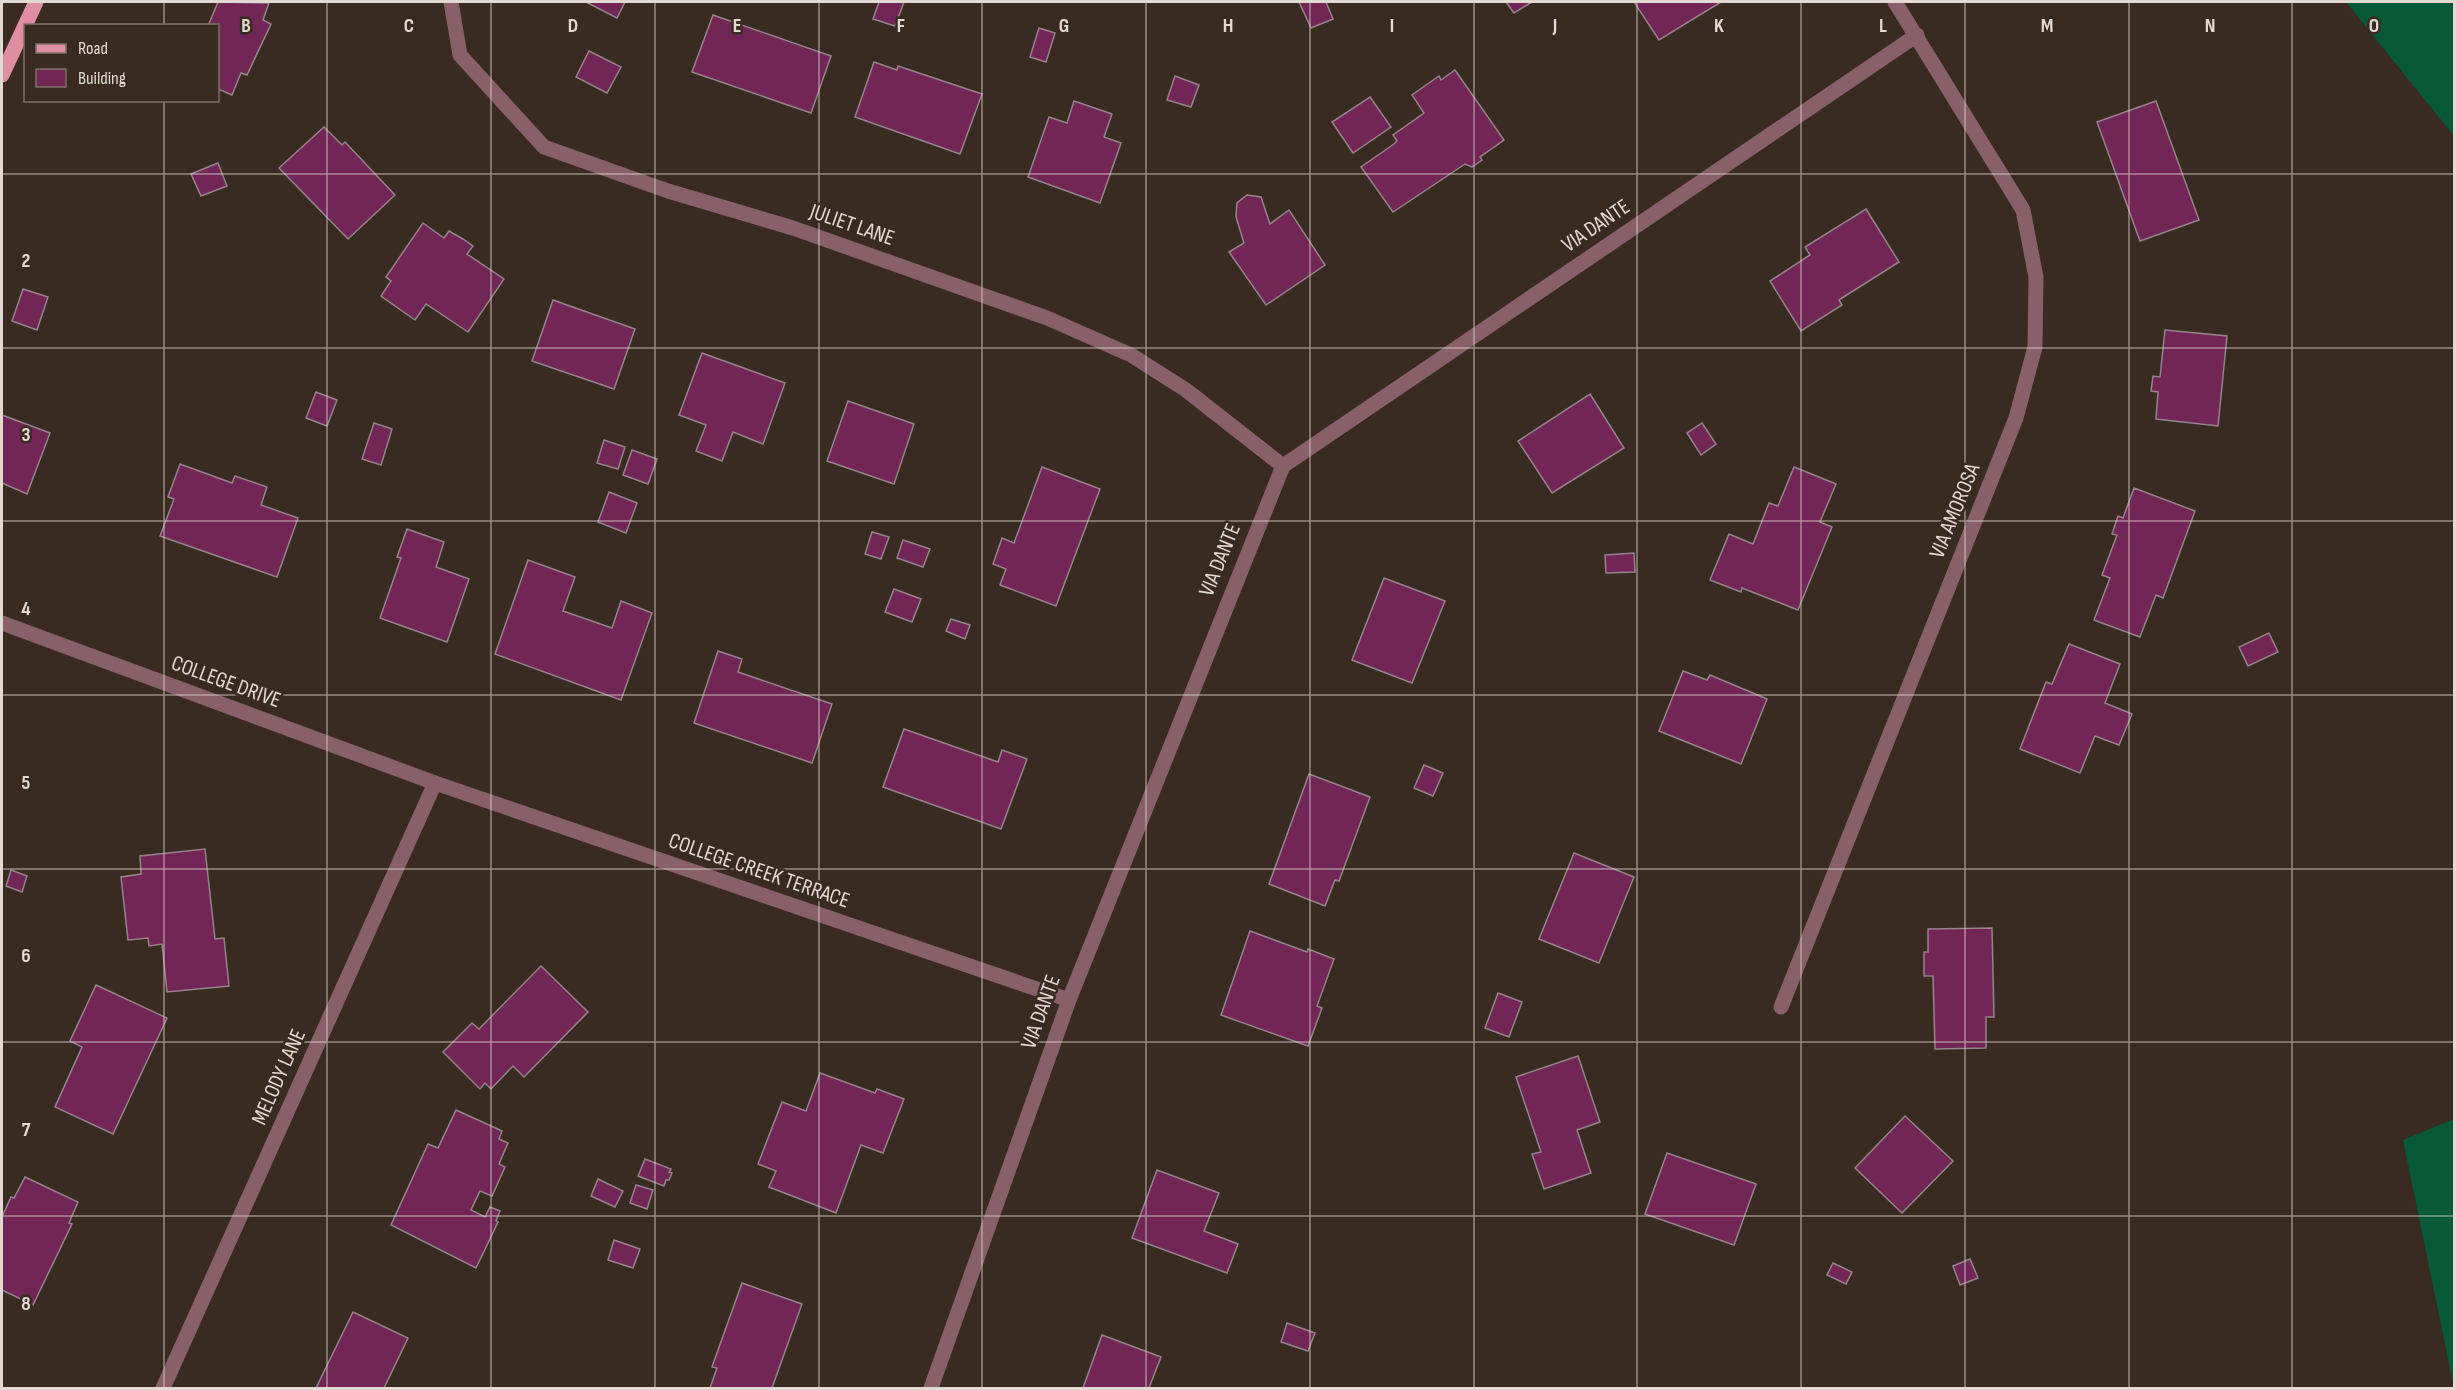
<svg xmlns="http://www.w3.org/2000/svg" width="2456" height="1390" font-family="'Sofia Sans Condensed',sans-serif">
<style>
.pitch{fill:#075937}
.building{fill:#712656;stroke:#95838c;stroke-width:1.5}
.lines{fill:none;stroke-linecap:round;stroke-linejoin:round}
.minor{stroke:#87606a;stroke-width:15}
.major{stroke:#df8ea4;stroke-width:15}
.grid{fill:none;stroke:#e2d9d3;stroke-width:1.5;stroke-opacity:0.55}
.labels{text-anchor:middle;dominant-baseline:central;stroke-width:5;stroke-linejoin:round;paint-order:stroke}
.street-label{font-size:22px;fill:#e2d9d3;stroke:#392b22}
.grid-label{font-size:20px;text-anchor:middle;font-weight:bold;fill:#e2d9d3;stroke:#392b22;stroke-width:5;stroke-linejoin:round;paint-order:stroke}
</style>
<rect width="100%" height="100%" fill="#392b22"/>
<g class="pitch">
<path d="M2346,2H2454V136Z"/>
<path d="M2454,1119V1388L2403,1140Z"/>
</g>
<g class="building">
<path d="M218,2L269,3L263,20L271,24L247,75L241,73L232,95L218,89V26H208Z"/>
<path d="M586,2H625L617,18Z"/>
<path d="M879,2H904L895,26L873,19Z"/>
<path d="M1299,2H1326L1333,19L1311,28Z"/>
<path d="M1506,2H1532L1514,13Z"/>
<path d="M1634,2H1721L1659,40Z"/>
<path d="M713,15L831,56L811,113L692,72Z"/>
<path d="M1039,28L1055,33L1046,62L1030,57Z"/>
<path d="M589,51L621,67L607,93L576,77Z"/>
<path d="M874,62L897,70L898,66L982,94L960,154L855,117Z"/>
<path d="M1455,70L1504,140L1480,157L1482,160L1472,167L1465,164L1393,212L1361,167L1394,144L1397,141L1393,135L1424,113L1412,95L1439,76L1441,80Z"/>
<path d="M1175,76L1199,85L1191,107L1167,100Z"/>
<path d="M1370,97L1391,127L1353,153L1332,122Z"/>
<path d="M1074,101L1112,114L1104,137L1121,143L1100,203L1028,177L1049,117L1067,123Z"/>
<path d="M2156,101L2199,220L2140,241L2097,122Z"/>
<path d="M324,127L342,145L345,142L395,195L348,239L279,168Z"/>
<path d="M218,163L227,186L201,196L191,174Z"/>
<path d="M1247,195L1261,197L1270,224L1289,210L1325,265L1266,305L1229,252L1244,243L1236,217L1237,203Z"/>
<path d="M1866,209L1899,262L1842,298L1839,300L1842,305L1801,331L1770,281L1810,255L1805,247Z"/>
<path d="M423,223L444,238L449,231L463,239L473,246L467,254L504,279L468,332L426,304L415,320L381,296L391,281L386,277Z"/>
<path d="M23,289L48,297L37,330L12,321Z"/>
<path d="M553,300L635,329L614,389L532,361Z"/>
<path d="M2165,330L2227,336L2218,426L2156,419L2158,392L2151,391L2153,376L2160,377Z"/>
<path d="M702,353L785,383L763,444L733,432L722,461L696,451L706,425L679,415Z"/>
<path d="M316,392L337,400L327,426L306,418Z"/>
<path d="M1590,394L1624,448L1552,493L1518,441Z"/>
<path d="M848,401L914,424L894,484L827,461Z"/>
<path d="M2,415L50,433L27,494L2,483Z"/>
<path d="M374,423L392,429L381,465L362,459Z"/>
<path d="M1702,423L1716,444L1701,455L1687,433Z"/>
<path d="M604,440L625,447L618,469L597,463Z"/>
<path d="M632,450L657,459L648,484L623,475Z"/>
<path d="M180,464L232,483L235,476L267,487L261,505L298,518L277,577L160,536L174,499L168,497Z"/>
<path d="M1042,467L1100,489L1056,606L1000,585L1006,569L993,564L1002,538L1014,543Z"/>
<path d="M1794,467L1836,484L1820,522L1832,527L1798,610L1742,588L1741,592L1710,580L1729,534L1753,544L1769,503L1778,506Z"/>
<path d="M2134,488L2195,511L2163,598L2156,595L2140,637L2094,620L2110,578L2102,575L2117,535L2112,534L2118,516L2123,518Z"/>
<path d="M609,492L637,503L626,533L598,522Z"/>
<path d="M407,529L444,542L436,567L469,579L447,642L380,618L401,558L397,557Z"/>
<path d="M872,532L889,537L881,559L865,554Z"/>
<path d="M903,540L930,549L923,567L897,558Z"/>
<path d="M1634,553L1635,572L1606,573L1605,555Z"/>
<path d="M528,560L575,577L563,611L612,628L621,601L652,613L621,700L495,654Z"/>
<path d="M1384,578L1445,601L1412,683L1352,660Z"/>
<path d="M894,589L921,599L912,622L885,612Z"/>
<path d="M951,619L970,625L965,639L946,631Z"/>
<path d="M2269,633L2278,652L2248,666L2239,647Z"/>
<path d="M2069,644L2120,664L2105,703L2132,714L2119,745L2095,736L2080,773L2020,749L2046,682L2052,684Z"/>
<path d="M718,651L742,659L738,672L832,704L812,763L694,723Z"/>
<path d="M1683,671L1707,680L1710,675L1767,699L1741,764L1659,731Z"/>
<path d="M904,729L998,762L1002,750L1027,759L1001,829L883,787Z"/>
<path d="M1424,765L1443,773L1433,796L1414,788Z"/>
<path d="M1309,774L1370,797L1339,881L1335,880L1325,906L1269,884Z"/>
<path d="M205,849L215,939L224,938L229,986L167,992L162,944L149,946L148,938L128,940L121,877L141,874L140,856Z"/>
<path d="M1574,853L1634,877L1599,963L1539,939Z"/>
<path d="M11,870L27,876L22,892L6,886Z"/>
<path d="M1992,928L1994,1017H1986V1048L1935,1049L1933,976H1924V952H1928V929Z"/>
<path d="M1250,931L1307,952L1308,949L1334,959L1317,1006L1322,1008L1308,1046L1221,1015Z"/>
<path d="M541,966L588,1012L524,1077L513,1066L491,1089L485,1083L480,1089L443,1052L472,1023L479,1029Z"/>
<path d="M96,985L167,1018L113,1134L55,1107L82,1047L70,1041Z"/>
<path d="M1498,993L1522,1002L1509,1037L1485,1028Z"/>
<path d="M1578,1056L1600,1122L1577,1130L1591,1173L1544,1189L1532,1154L1541,1152L1516,1077Z"/>
<path d="M820,1073L875,1093L877,1089L904,1099L883,1153L861,1145L836,1213L769,1187L776,1171L758,1164L782,1102L806,1111Z"/>
<path d="M456,1110L502,1131L499,1139L508,1143L499,1164L505,1167L492,1196L480,1191L471,1210L485,1217L490,1207L500,1211L496,1221L498,1222L476,1268L391,1225L428,1144L438,1148Z"/>
<path d="M1905,1116L1953,1161L1902,1213L1855,1168Z"/>
<path d="M1667,1153L1756,1184L1734,1245L1645,1214Z"/>
<path d="M645,1159L671,1169L669,1172L672,1173L669,1180H666L664,1186L638,1176Z"/>
<path d="M1157,1170L1219,1193L1204,1231L1238,1244L1227,1273L1132,1238Z"/>
<path d="M25,1177L78,1202L69,1223L72,1224L33,1305L2,1290V1217L11,1197L14,1198Z"/>
<path d="M598,1179L623,1191L615,1207L591,1196Z"/>
<path d="M636,1185L653,1190L647,1209L630,1203Z"/>
<path d="M614,1240L640,1249L633,1268L608,1260Z"/>
<path d="M1970,1259L1978,1278L1960,1285L1953,1266Z"/>
<path d="M1833,1263L1852,1272L1846,1284L1827,1275Z"/>
<path d="M742,1283L802,1304L772,1388H710L717,1368L712,1367Z"/>
<path d="M353,1312L408,1338L384,1388H316Z"/>
<path d="M1287,1323L1315,1333L1308,1351L1281,1342Z"/>
<path d="M1102,1335L1161,1357L1149,1388H1083Z"/>
</g>
<g class="lines">
<g class="minor">
<path d="M451,2L460,55L544,147L668,191L793,228L1047,318L1131,355L1186,390L1283,466"/>
<path d="M2,623L435,783L1069,1000"/>
<path d="M1781,1007L2016,418L2035,347L2036,277L2023,210L1895,2"/>
<path d="M163,1388L435,783"/>
<path d="M931,1388L1069,1000L1283,466L1917,35"/>
</g>
<path class="major" d="M2,75L36,2"/>
</g>
<path class="grid" d="M164,2V26M327,2V1388M491,2V1388M655,2V1388M819,2V1388M982,2V1388M1146,2V1388M1310,2V1388M1474,2V1388M1637,2V1388M1801,2V1388M1965,2V1388M2129,2V1388M2292,2V1388M164,100V1388M2,174H2454M2,348H2454M2,521H2454M2,695H2454M2,869H2454M2,1042H2454M2,1216H2454"/>
<g class="labels">
<g class="street-label">
<text transform="translate(852 225) rotate(19)">JULIET LANE</text>
<text transform="translate(1596 226) rotate(-34)">VIA DANTE</text>
<text transform="translate(1955 511) rotate(-68)">VIA AMOROSA</text>
<text transform="translate(1220 560) rotate(-68)">VIA DANTE</text>
<text transform="translate(226 682) rotate(20)">COLLEGE DRIVE</text>
<text transform="translate(759 871) rotate(19)">COLLEGE CREEK TERRACE</text>
<text transform="translate(1041 1012) rotate(-70)">VIA DANTE</text>
<text transform="translate(279 1077) rotate(-66)">MELODY LANE</text>
</g>
</g>
<g class="grid-label">
<text x="246" y="32">B</text>
<text x="409" y="32">C</text>
<text x="573" y="32">D</text>
<text x="737" y="32">E</text>
<text x="901" y="32">F</text>
<text x="1064" y="32">G</text>
<text x="1228" y="32">H</text>
<text x="1392" y="32">I</text>
<text x="1555" y="32">J</text>
<text x="1719" y="32">K</text>
<text x="1883" y="32">L</text>
<text x="2047" y="32">M</text>
<text x="2210" y="32">N</text>
<text x="2374" y="32">O</text>
<text x="26" y="267">2</text>
<text x="26" y="441">3</text>
<text x="26" y="615">4</text>
<text x="26" y="789">5</text>
<text x="26" y="962">6</text>
<text x="26" y="1136">7</text>
<text x="26" y="1310">8</text>
</g>
<rect width="2456" height="1390" fill="none" stroke="#e2d9d3" stroke-width="6"/>
<rect x="24" y="24" width="195" height="78" fill="#392b22" stroke="#7d7169" stroke-width="1.5"/>
<rect x="36" y="44" width="30" height="9" fill="#df8ea4" stroke="#7d7169" stroke-width="1.5"/>
<text x="78" y="54" font-size="18" fill="#e2d9d3">Road</text>
<rect x="36" y="69" width="30" height="18" fill="#712656" stroke="#7d7169" stroke-width="1.5"/>
<text x="78" y="84" font-size="18" fill="#e2d9d3">Building</text>
</svg>
